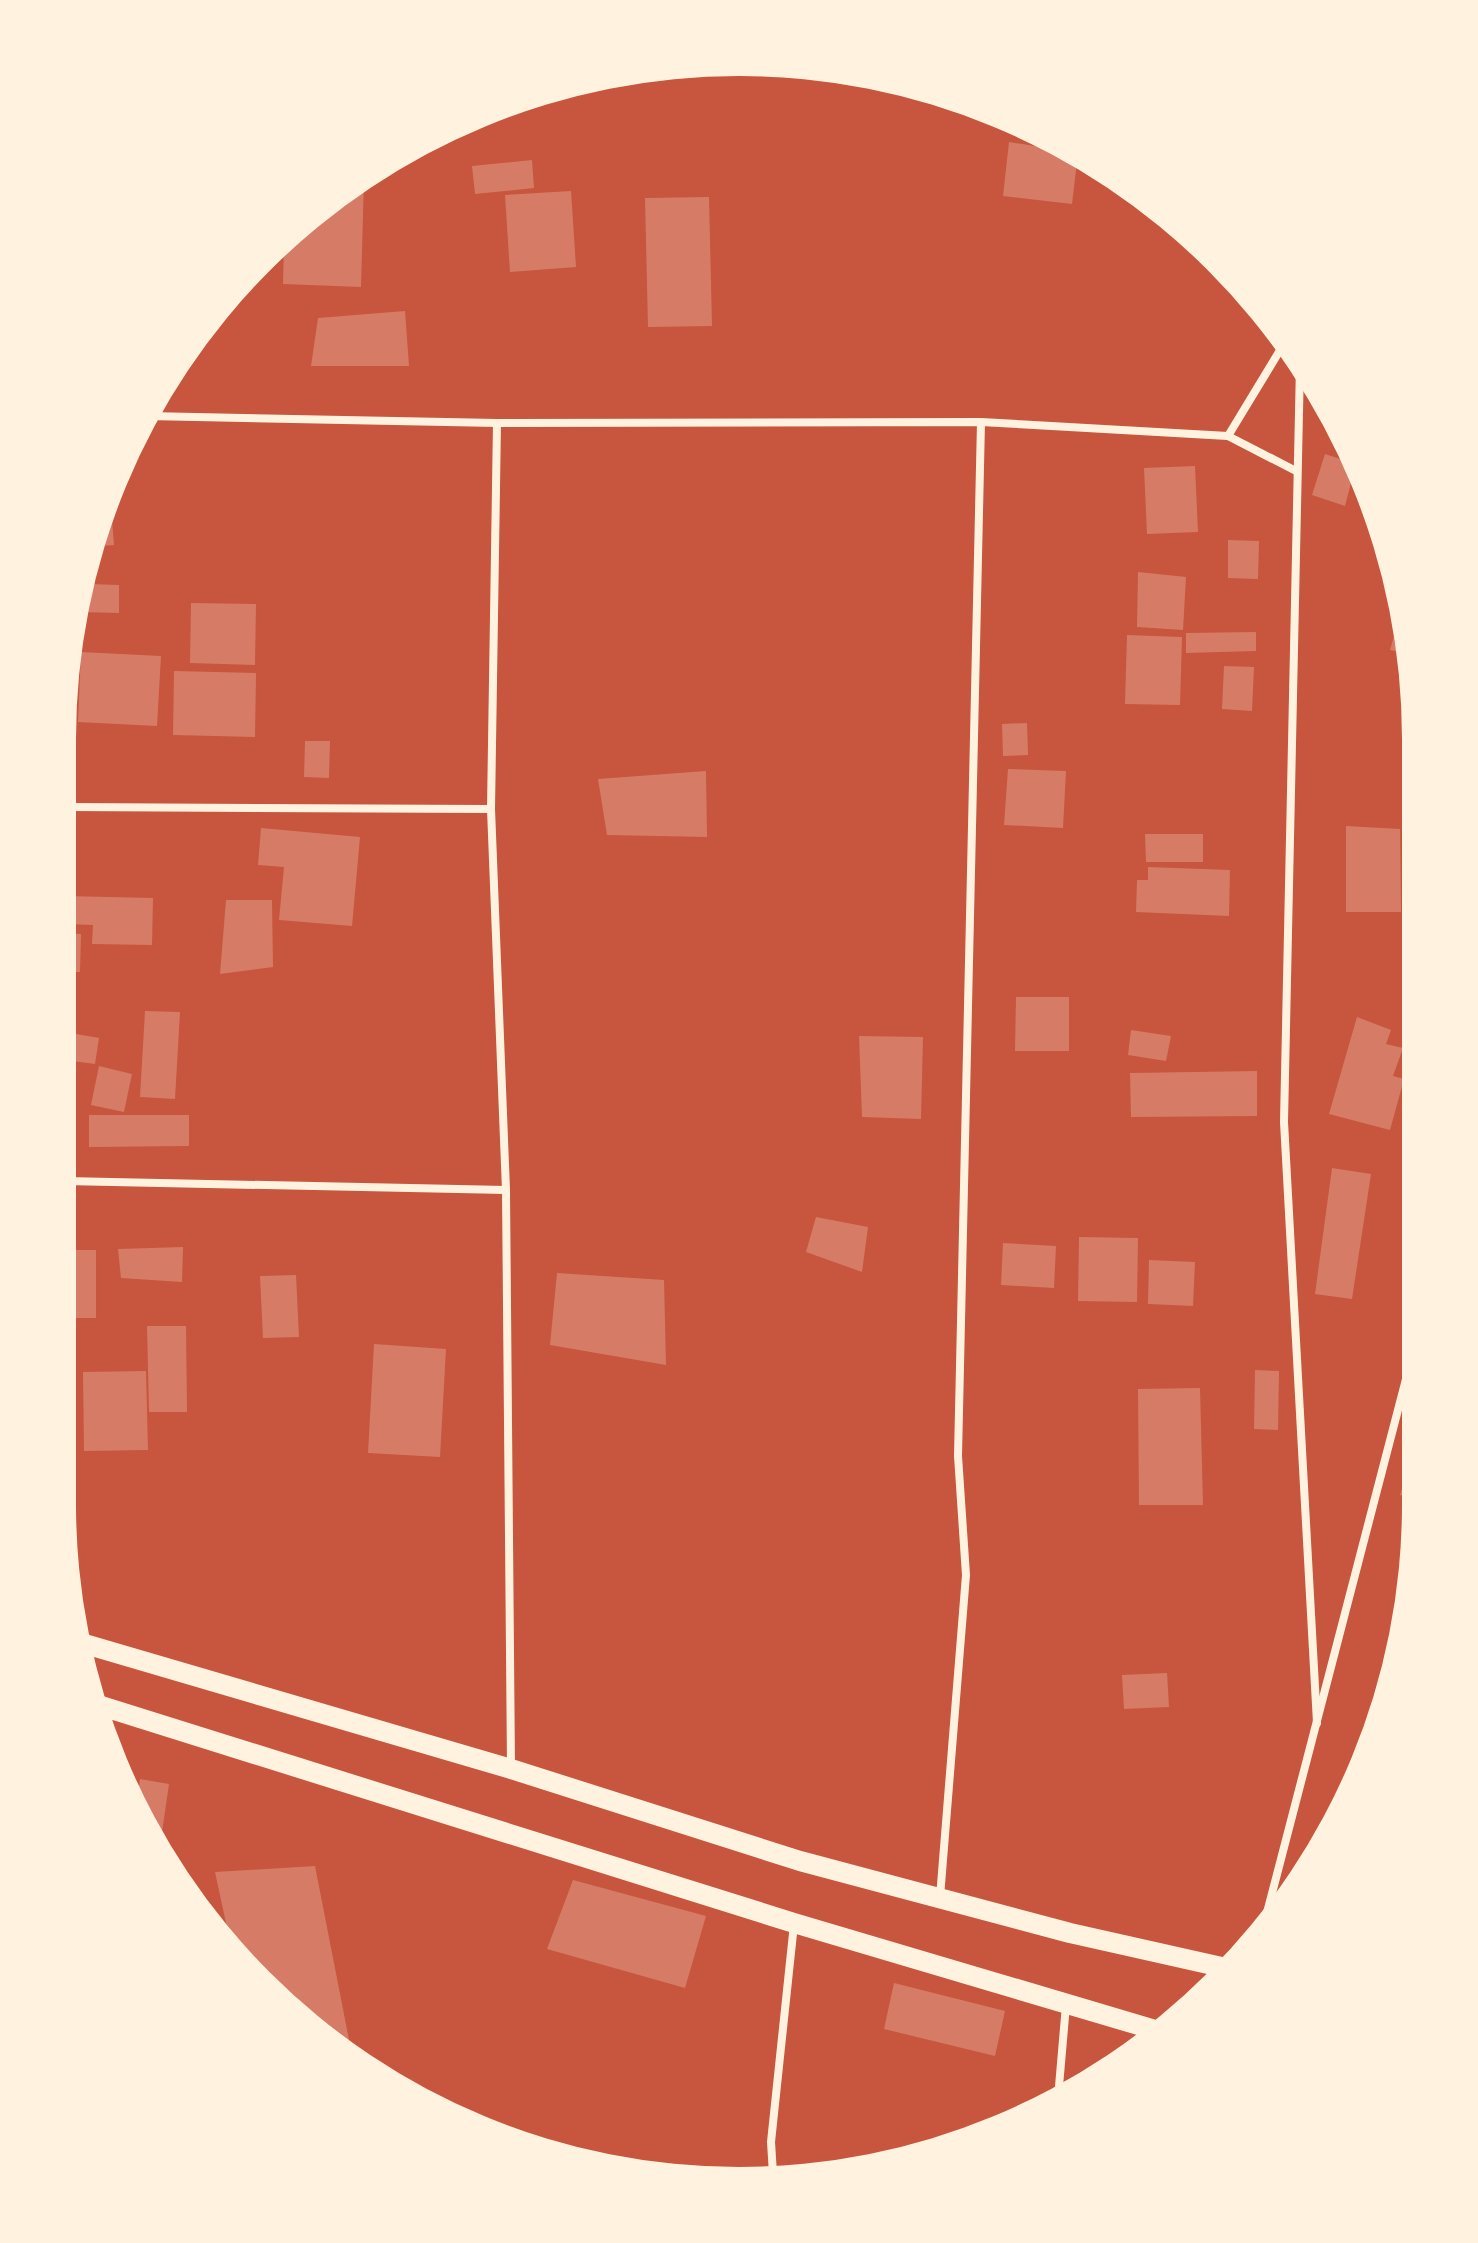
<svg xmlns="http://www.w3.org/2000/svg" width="1478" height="2243" font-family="'Nunito Sans',sans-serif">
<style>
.building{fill:#d67c66}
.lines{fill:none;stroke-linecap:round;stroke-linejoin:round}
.minor{stroke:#fff3e0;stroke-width:8}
.primary{stroke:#fff3e0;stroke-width:20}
</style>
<rect width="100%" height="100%" fill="#c8553d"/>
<g class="building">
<path d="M568,84L567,99L530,98L564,85Z"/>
<path d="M1009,142L1078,153L1072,204L1003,196Z"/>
<path d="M532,160L534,188L475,194L472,166Z"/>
<path d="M364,179L361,287L283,284L284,242L327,202Z"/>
<path d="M571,191L576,267L510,272L505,195Z"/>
<path d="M709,197L712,326L648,327L645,198Z"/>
<path d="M405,311L409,366H311L318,318Z"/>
<path d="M1325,454L1356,464L1345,506L1312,495Z"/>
<path d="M1195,466L1198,532L1147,534L1144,468Z"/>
<path d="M111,507L114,545L100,546Z"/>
<path d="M1228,540L1259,541L1258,579L1228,578Z"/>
<path d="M1138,572L1186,577L1183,630L1137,627Z"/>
<path d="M88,584L119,585V613L79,612Z"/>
<path d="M191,603L256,604L255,665L190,663Z"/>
<path d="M1401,612L1402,616L1408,654L1390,650Z"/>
<path d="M1256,632V651L1186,653V633Z"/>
<path d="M1127,635L1182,637L1180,705L1125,704Z"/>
<path d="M81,652L161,656L157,726L78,722Z"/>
<path d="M1224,666L1254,667L1252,711L1222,709Z"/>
<path d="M174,671L256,673L255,737L173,735Z"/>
<path d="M1027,723L1028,755L1003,756L1002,724Z"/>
<path d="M305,741H330L329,778L304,777Z"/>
<path d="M1008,769L1066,771L1063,828L1004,825Z"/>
<path d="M706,771L707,837L607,835L598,779Z"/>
<path d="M1346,826L1400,829L1401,912H1346Z"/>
<path d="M261,828L360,837L352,926L279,920L284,867L258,865Z"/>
<path d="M1145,834H1203V862H1146Z"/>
<path d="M1148,867L1230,870L1229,916L1136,912L1137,880H1148Z"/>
<path d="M66,896L153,898L152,945L92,944L93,925L66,924Z"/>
<path d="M226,900H272L273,967L220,974Z"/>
<path d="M66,933L81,934L80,972H66Z"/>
<path d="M1016,997H1069V1051H1015Z"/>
<path d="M145,1011L180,1012L175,1099L140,1097Z"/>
<path d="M1357,1017L1391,1030L1386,1044L1403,1048L1393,1076L1404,1079L1390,1130L1329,1114Z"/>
<path d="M1131,1030L1171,1036L1166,1061L1128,1055Z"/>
<path d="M65,1032L99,1038L95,1064L65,1060Z"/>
<path d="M859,1036L923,1037L921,1119L862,1117Z"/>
<path d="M99,1066L132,1074L124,1112L91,1105Z"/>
<path d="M1257,1071V1116L1131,1117L1130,1073Z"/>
<path d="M89,1115H189V1146L89,1147Z"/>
<path d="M1332,1168L1371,1174L1352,1299L1315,1294Z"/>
<path d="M816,1217L868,1227L862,1272L806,1252Z"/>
<path d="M1079,1237L1138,1238L1137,1302L1078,1301Z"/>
<path d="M1003,1243L1056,1246L1054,1288L1001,1285Z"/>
<path d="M183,1247L182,1282L121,1278L118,1249Z"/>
<path d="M64,1250H96V1318H63Z"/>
<path d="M1149,1260L1195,1262L1193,1306L1148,1304Z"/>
<path d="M557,1273L664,1280L666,1365L550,1345Z"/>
<path d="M296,1275L299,1337L263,1338L260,1276Z"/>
<path d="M147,1326H186L187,1412H149Z"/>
<path d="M374,1344L446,1349L440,1457L368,1453Z"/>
<path d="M1255,1370L1279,1371L1278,1430L1254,1429Z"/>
<path d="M146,1371L148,1450L84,1451L83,1372Z"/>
<path d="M1200,1388L1203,1505H1139L1138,1389Z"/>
<path d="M1410,1463H1411V1498L1400,1495Z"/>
<path d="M1167,1673L1169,1707L1124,1709L1122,1675Z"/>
<path d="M140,1779L169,1784L161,1839L155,1838L137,1800Z"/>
<path d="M315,1866L352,2055L327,2041L229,1937L215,1872Z"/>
<path d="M573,1880L706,1916L685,1988L547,1949Z"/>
<path d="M894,1983L1005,2011L995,2056L884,2029Z"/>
</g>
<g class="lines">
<g class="minor">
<path d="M1300,365L1284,1122L1317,1723"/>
<path d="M147,416L497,423L981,422L1228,436L1296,471"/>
<path d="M497,423L491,809L506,1190L511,1768"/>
<path d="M1228,436L1285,342"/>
<path d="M67,807L491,809"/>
<path d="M64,1181L506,1190"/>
<path d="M940,1897L966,1575L958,1456L981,422"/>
<path d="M1263,1928L1411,1360"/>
<path d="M1058,2098L1066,2005"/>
<path d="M773,2174L771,2142L794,1924"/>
</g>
<g class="primary">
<path d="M85,1644L511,1769L800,1861L1070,1933L1226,1968"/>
<path d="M95,1704L794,1923L1152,2029"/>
</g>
</g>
<path d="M0 0H1478V2243H0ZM739 76H739A663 663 0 0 1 1402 739V1504A663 663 0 0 1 739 2167H739A663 663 0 0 1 76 1504V739A663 663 0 0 1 739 76Z" fill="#fff3e0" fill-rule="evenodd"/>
</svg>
